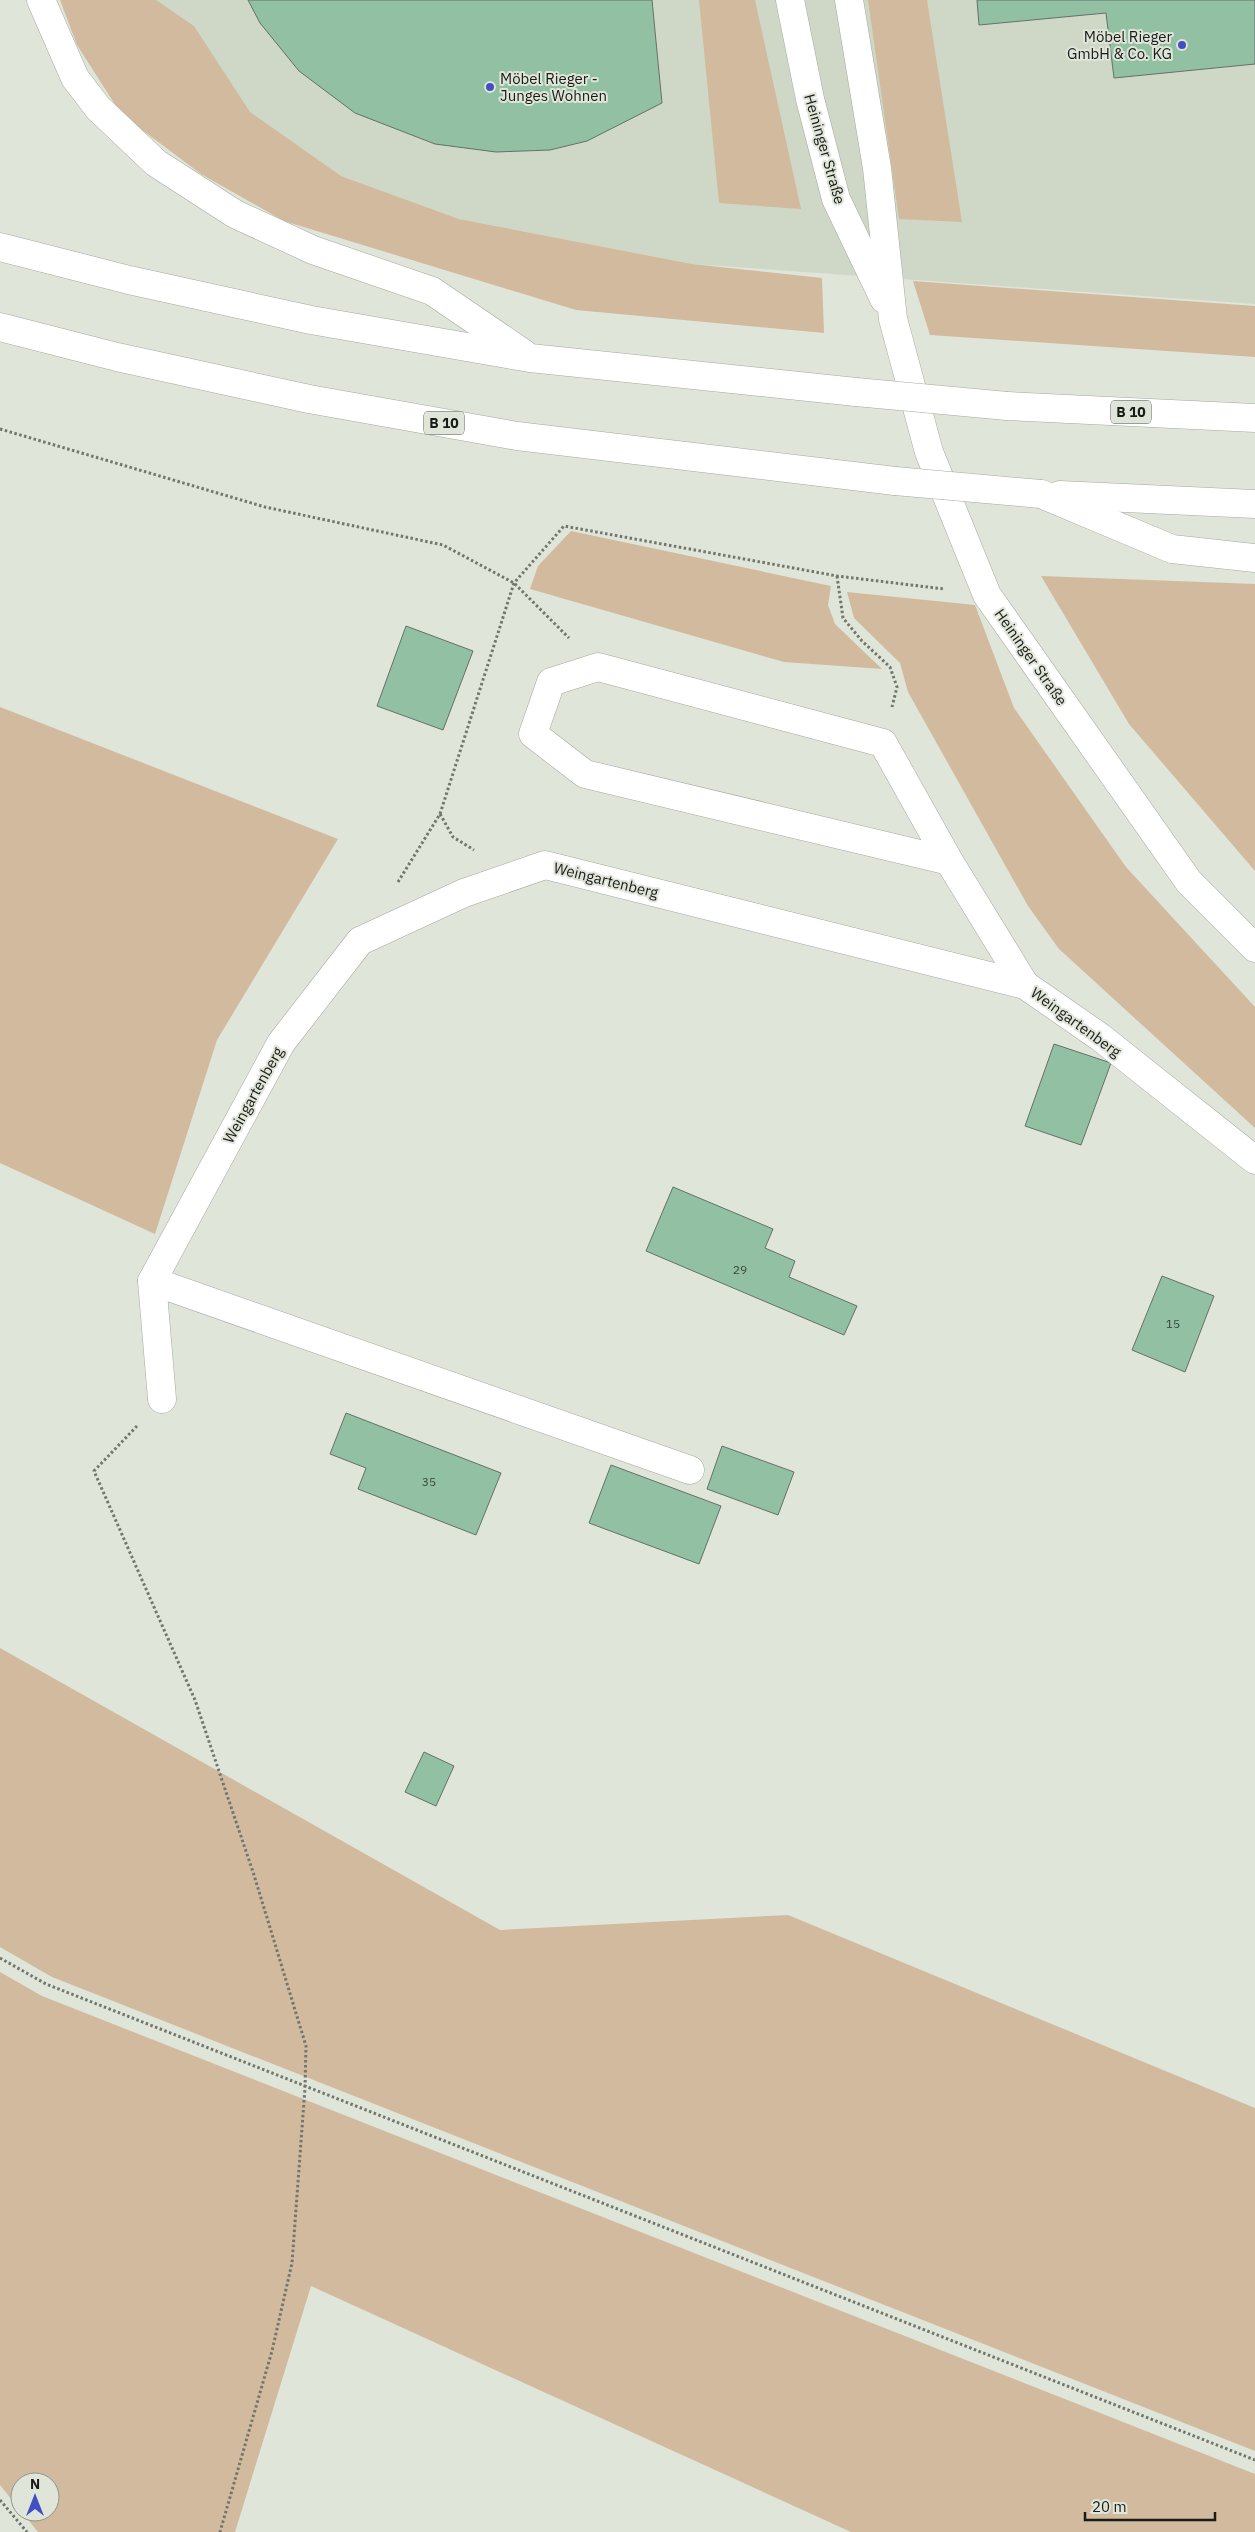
<svg xmlns="http://www.w3.org/2000/svg" width="1255" height="2532" font-family="'IBM Plex Sans',sans-serif">
<style>
.built{fill:#cfd8c6}
.green{fill:#d2ba9e}
.building{fill:#91c0a3;stroke:#657069}
.lines{fill:none;stroke-linecap:round;stroke-linejoin:round}
.minor-casing{stroke:#a4a99e;stroke-width:29}
.major-casing{stroke:#a4a99e;stroke-width:29}
.highway-casing{stroke:#a4a99e;stroke-width:29}
.path{stroke:#72766e;stroke-width:3;stroke-dasharray:2.5 2.5;stroke-linecap:butt}
.minor{stroke:#fff;stroke-width:28}
.major{stroke:#fff;stroke-width:28}
.highway{stroke:#fff;stroke-width:28}
.highway-bridge-casing{stroke:#a4a99e;stroke-width:29;stroke-linecap:butt}
.highway-bridge{stroke:#fff;stroke-width:28}
.poi-dot{fill:#4350c4;stroke:#dfe5d9;stroke-width:2}
.labels{text-anchor:middle;dominant-baseline:central;stroke-width:4;stroke-linejoin:round;paint-order:stroke}
.number-label{font-size:12px;fill:#37443a}
.shield{fill:#dfe5d9;stroke:#545851;stroke-width:1}
.shield-label{font-size:14px;font-weight:bold;fill:#191b17}
.poi-label{font-size:15px;fill:#191b17;stroke:#dfe5d9;text-anchor:end}
.street-label{font-size:15px;fill:#191b17;stroke:#dfe5d9}
</style>
<rect width="100%" height="100%" fill="#dfe5d9"/>
<path class="built" d="M137,0H1255V304L692,264L459,219L341,176L174,63Z"/>
<g class="green">
<path d="M60,0H156L194,26L250,112L341,176L459,219L692,264L822,278L824,333L576,310L284,221L201,174L121,114L77,45Z"/>
<path d="M699,0H755L801,209L719,203Z"/>
<path d="M868,0H927L962,222L899,219Z"/>
<path d="M913,281L1255,306V357L930,335Z"/>
<path d="M571,531L831,586L828,605L835,624L882,669L784,662L530,589L538,566Z"/>
<path d="M1041,576L1255,584V871L1129,724Z"/>
<path d="M847,592L975,605L1014,708L1126,867L1255,1007V1128L1059,949L1028,906L908,692L900,663L854,618Z"/>
<path d="M0,707L338,839L217,1040L155,1234L0,1163Z"/>
<path d="M0,1648L500,1930L788,1915L1255,2108V2451L52,1977L0,1947Z"/>
<path d="M0,1972L42,1996L1255,2474V2532H851L311,2286L235,2532H38L22,2512H50V2482H20V2510L0,2485Z"/>
</g>
<g class="building">
<path d="M248,0H652L662,103L587,141L550,150L496,152L435,144L355,113L299,71L260,23Z"/>
<path d="M977,0H1255V64L1114,78L1106,13L979,25Z"/>
<path d="M406,626L473,651L443,730L377,706Z"/>
<path d="M1054,1044L1111,1063L1081,1145L1025,1126Z"/>
<path d="M673,1187L773,1229L765,1248L795,1261L789,1277L857,1306L844,1335L646,1251Z"/>
<path d="M1162,1276L1214,1296L1185,1372L1132,1350Z"/>
<path d="M346,1413L501,1473L476,1535L358,1489L366,1468L330,1454Z"/>
<path d="M722,1446L794,1472L778,1515L707,1489Z"/>
<path d="M611,1465L721,1506L699,1564L589,1523Z"/>
<path d="M424,1752L454,1766L436,1806L405,1792Z"/>
</g>
<g class="lines">
<g class="minor-casing">
<g id="minor">
<path d="M949,861L585,774L533,734L551,682L598,667L883,743L949,861L1025,985"/>
<path d="M152,1281L690,1470"/>
<path d="M162,1399L152,1281L281,1043L360,941L464,893L545,865L1025,985L1100,1037L1255,1160"/>
</g>
</g>
<g class="major-casing">
<g id="major">
<path d="M790,0L810,99L836,199L884,299"/>
<path d="M849,0L877,168L893,319L929,452L987,595L1189,882L1255,948"/>
</g>
</g>
<g class="highway-casing">
<g id="highway">
<path d="M41,0L75,78L98,108L156,163L235,214L313,250L432,291L523,353"/>
<path d="M0,247L129,280L311,320L530,358L856,392"/>
<path d="M0,327L117,357L309,399L517,436L895,481"/>
<path d="M1007,406L1255,418"/>
<path d="M1041,494L1172,549L1255,558"/>
<path d="M1060,495L1255,504"/>
</g>
</g>
<g class="path">
<path d="M0,429L265,507L443,545L514,583L569,638"/>
<path d="M837,576L843,618L862,641L890,667L897,687L892,707"/>
<path d="M440,814L453,837L474,850"/>
<path d="M398,882L440,814L514,583L564,526L837,576L944,589"/>
<path d="M137,1426L94,1471L195,1700L254,1875L306,2046L305,2088L292,2263L272,2351L220,2532"/>
<path d="M0,1958L46,1984L1255,2460"/>
<path d="M0,2500L27,2532"/>
</g>
<use href="#minor" class="minor"/>
<use href="#major" class="major"/>
<use href="#highway" class="highway"/>
<g class="highway-bridge-casing">
<g id="highway-bridge">
<path d="M856,392L1007,406"/>
<path d="M895,481L1041,494"/>
</g>
</g>
<use href="#highway-bridge" class="highway-bridge"/>
</g>
<g class="poi-dot">
<circle cx="1182" cy="45" r="5"/>
<circle cx="490" cy="87" r="5"/>
</g>
<g class="labels">
<g class="number-label">
<text x="740" y="1269">29</text>
<text x="1173" y="1323">15</text>
<text x="429" y="1481">35</text>
</g>
<g class="shield">
<rect x="1111" y="400.5" width="40" height="23" rx="4"/>
<rect x="424" y="411.5" width="40" height="23" rx="4"/>
</g>
<g class="shield-label">
<text x="1131" y="412">B 10</text>
<text x="444" y="423">B 10</text>
</g>
<g class="poi-label">
<text x="1172" y="36">Möbel Rieger<tspan x="1172" dy="17">GmbH &amp; Co. KG</tspan></text>
<text x="500" y="78" text-anchor="start">Möbel Rieger -<tspan x="500" dy="17">Junges Wohnen</tspan></text>
</g>
<g class="street-label">
<text transform="translate(825 149) rotate(74)">Heininger Straße</text>
<text transform="translate(1031 657) rotate(55)">Heininger Straße</text>
<text transform="translate(606 880) rotate(14)">Weingartenberg</text>
<text transform="translate(1076 1022) rotate(36)">Weingartenberg</text>
<text transform="translate(253 1095) rotate(-61)">Weingartenberg</text>
</g>
</g>
<g transform="translate(35 2497)"><circle r="24" fill="#dfe5d9" stroke="#90948b"/>
<path d="M0-4L9 19L0 12L-9 19Z" fill="#4350c4"/>
<text y="-8" font-size="14" font-weight="bold" text-anchor="middle" fill="#191b17">N</text>
</g>
<path d="M1085 2512v8h130v-8" fill="none" stroke="#191b17" stroke-width="2.5"/>
<text x="1092" y="2512" font-size="15" fill="#191b17" stroke="#dfe5d9" stroke-width="4" paint-order="stroke">20 m</text>
</svg>
